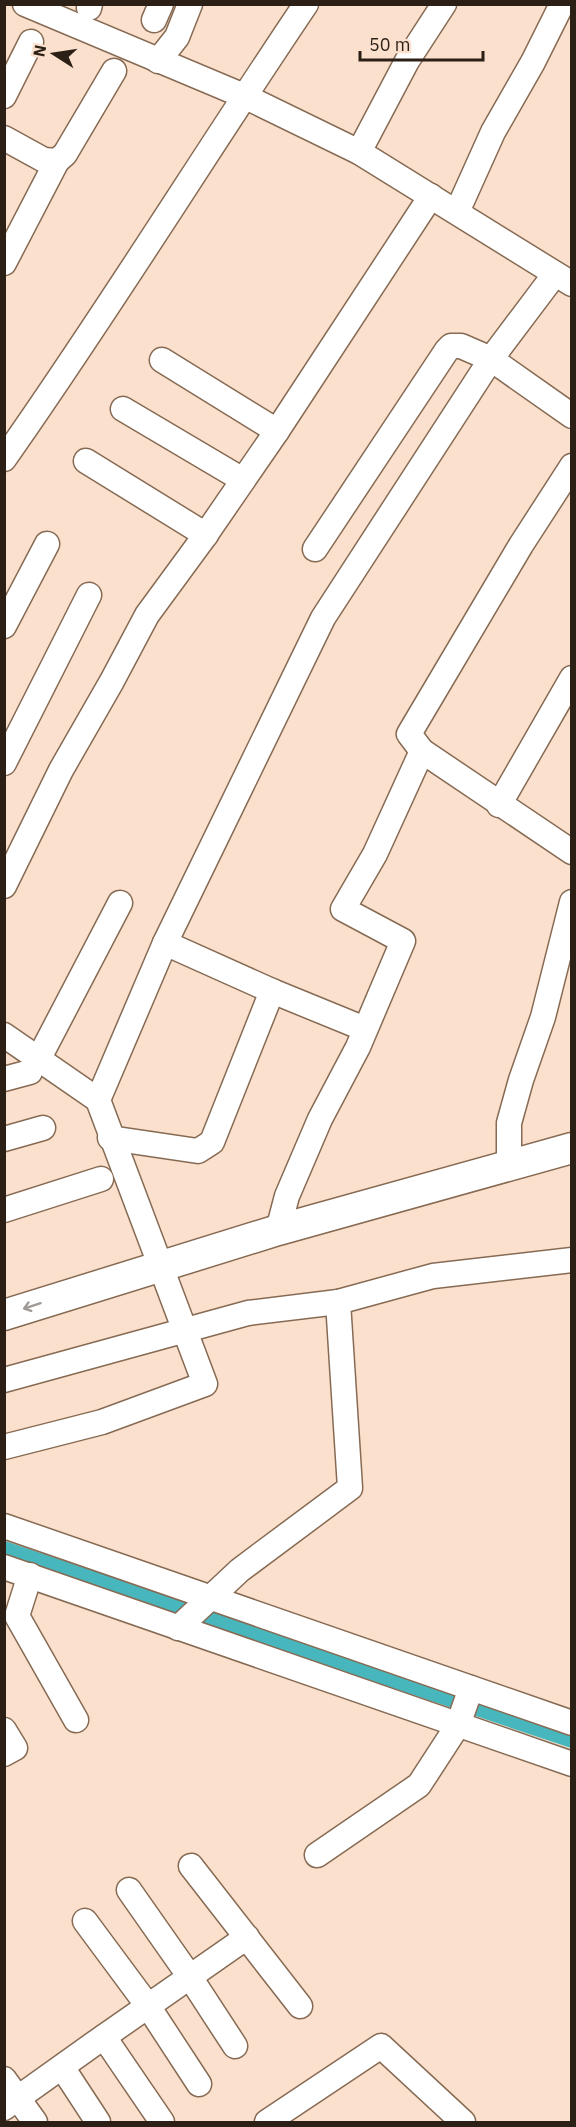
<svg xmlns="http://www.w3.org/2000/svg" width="576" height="2127" font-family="'IBM Plex Sans',sans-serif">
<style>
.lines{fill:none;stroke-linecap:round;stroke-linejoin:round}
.canal{stroke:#48b7bd;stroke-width:16}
.minor-casing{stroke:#866a53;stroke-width:27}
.major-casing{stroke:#866a53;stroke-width:33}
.minor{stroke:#fff;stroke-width:24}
.major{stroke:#fff;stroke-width:30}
.oneway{stroke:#a09a96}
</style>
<rect width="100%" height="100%" fill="#fbe1cd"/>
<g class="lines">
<path class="canal" d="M4,1549L572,1740"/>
<g class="minor-casing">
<g id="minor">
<path d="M25,4L244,96L359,152L572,284"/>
<path d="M89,8L90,4"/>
<path d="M154,20L161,4"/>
<path d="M158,61L177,37L190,4"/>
<path d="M4,96L31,42"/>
<path d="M4,138L44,160L57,161L65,154L114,71"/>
<path d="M359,152L407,61L444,4"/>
<path d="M457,212L493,132L533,62L562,4"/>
<path d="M4,263L57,161"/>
<path d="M162,360L277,431"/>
<path d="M123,409L243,480"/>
<path d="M4,459C109,310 204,155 306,4"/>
<path d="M86,461L206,535"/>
<path d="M315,549L447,350L451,346H461L491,359L572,416"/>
<path d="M4,626L47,544"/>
<path d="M422,751L572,852"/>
<path d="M4,763L89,595"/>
<path d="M499,805L572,678"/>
<path d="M4,886L61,770L112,681L147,615L202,540L277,431L431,196"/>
<path d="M165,943L272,991L365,1029"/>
<path d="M4,1035L98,1100L205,1384L102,1422L4,1447"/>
<path d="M38,1060L120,903"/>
<path d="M4,1079L30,1072"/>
<path d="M98,1100L165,943L323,618L491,359L555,274"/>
<path d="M110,1138L198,1151L212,1142L272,991"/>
<path d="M4,1139L43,1128"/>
<path d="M509,1165V1123L521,1080L543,1017L572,902"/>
<path d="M4,1210L101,1179"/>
<path d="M278,1230L287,1196L320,1119L358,1047L403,941L343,909L375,854L422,751L409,734L521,545L572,466"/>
<path d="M4,1380L248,1313L338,1302L433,1276L572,1260"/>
<path d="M4,1526L572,1723"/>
<path d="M4,1567L572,1764"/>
<path d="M30,1575L17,1616L76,1720"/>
<path d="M178,1628L240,1570L350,1488L338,1302"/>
<path d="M4,1730L15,1748L4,1754"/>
<path d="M317,1855L419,1785L458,1725L471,1688"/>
<path d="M191,1866L300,2006"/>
<path d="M129,1890L190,1977L235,2046"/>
<path d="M85,1921L148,2006L199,2084"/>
<path d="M104,2037L162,2122"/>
<path d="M62,2067L98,2122"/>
<path d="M4,2079L35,2122"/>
<path d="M4,2108L95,2043L247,1937"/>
<path d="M267,2122L381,2046L463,2122"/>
</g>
</g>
<g class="major-casing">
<path id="major" d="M4,1315L278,1230L572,1148"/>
</g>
<use href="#minor" class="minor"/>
<use href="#major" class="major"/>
</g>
<defs><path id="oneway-shaft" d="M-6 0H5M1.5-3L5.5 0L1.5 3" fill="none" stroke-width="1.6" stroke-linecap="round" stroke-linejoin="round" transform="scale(1.5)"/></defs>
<use class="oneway" href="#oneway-shaft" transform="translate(32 1306) rotate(162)"/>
<rect width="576" height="2127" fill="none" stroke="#2b1f16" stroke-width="12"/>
<g transform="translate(54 54) rotate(282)" stroke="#fbe1cd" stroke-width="4.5" paint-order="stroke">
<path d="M0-4.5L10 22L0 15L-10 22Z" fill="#2b1f16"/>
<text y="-9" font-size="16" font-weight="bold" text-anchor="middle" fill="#2b1f16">N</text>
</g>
<path d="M360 51v9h123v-9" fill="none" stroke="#2b1f16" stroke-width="3"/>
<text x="369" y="51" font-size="18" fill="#2b1f16" stroke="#fbe1cd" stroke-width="4.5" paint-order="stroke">50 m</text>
</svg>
